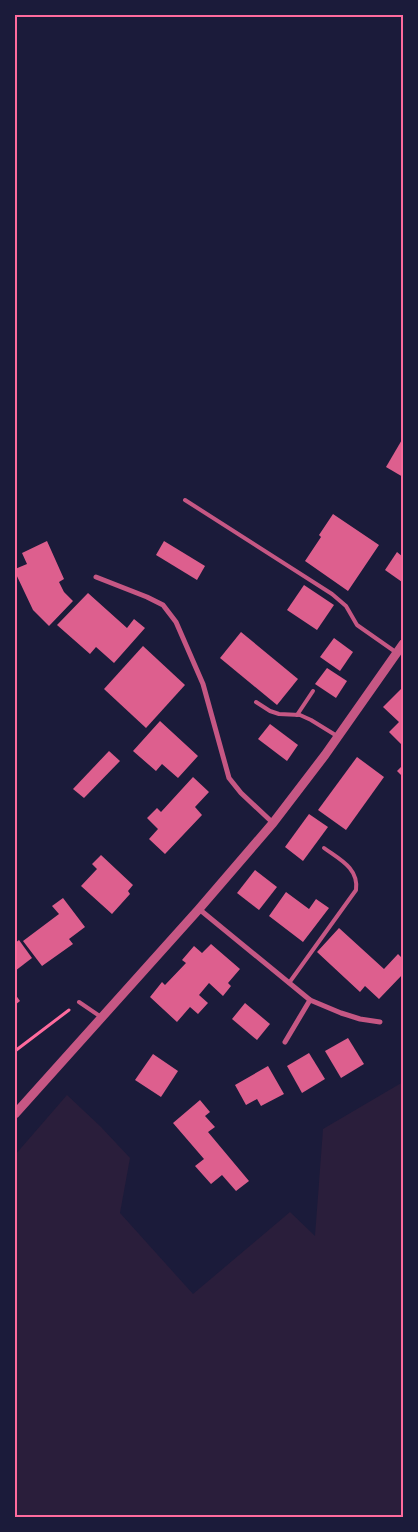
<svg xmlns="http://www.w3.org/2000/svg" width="418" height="1532" font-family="'Archivo Narrow',sans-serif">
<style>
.green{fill:#2a1e3b}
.building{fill:#dd5f8e}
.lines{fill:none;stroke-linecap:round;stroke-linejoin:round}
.path{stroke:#ff6b9d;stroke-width:3}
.service{stroke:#c65784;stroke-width:4}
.minor{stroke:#c65784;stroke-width:5}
.tertiary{stroke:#c65784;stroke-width:9}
.neatline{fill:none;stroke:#ff6b9d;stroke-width:2}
</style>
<rect width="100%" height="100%" fill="#1b1b3a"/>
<path class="green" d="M403,1082V1517H15V1155L67,1095L101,1127L130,1158L120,1213L193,1294L290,1212L315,1236L323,1129Z"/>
<g class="building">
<path d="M403,438V477L386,467Z"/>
<path d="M333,514L379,545L348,591L305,561L321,537L319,535Z"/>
<path d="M47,541L64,579L59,582L64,592L73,601L49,626L33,610L15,572V569L27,564L22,553Z"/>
<path d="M164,541L205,566L197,580L156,555Z"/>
<path d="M397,552L403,557L402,582L385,570Z"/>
<path d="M304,585L334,605L317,630L287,610Z"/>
<path d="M88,593L127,628L134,619L145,628L114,663L96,647L90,654L57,625Z"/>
<path d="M241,632L298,679L277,705L220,658Z"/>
<path d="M334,638L353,652L340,671L320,657Z"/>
<path d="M143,646L185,685L146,728L104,689Z"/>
<path d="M327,668L347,681L336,698L315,684Z"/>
<path d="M403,687V746L389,732L399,722L383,707Z"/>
<path d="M160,721L198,756L178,778L162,764L156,771L133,751Z"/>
<path d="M270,724L298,745L287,761L258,739Z"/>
<path d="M109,751L120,761L84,798L73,789Z"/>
<path d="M357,757L384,777L346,830L318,810Z"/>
<path d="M403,765V777L397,771Z"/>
<path d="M193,777L209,792L195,807L202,815L165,854L149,839L158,829L147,818L157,808L161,812Z"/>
<path d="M309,814L328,827L303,861L285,847Z"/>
<path d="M101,855L133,885L128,891L130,894L112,914L81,886L97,869L92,864Z"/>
<path d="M255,870L277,887L259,910L237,893Z"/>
<path d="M286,892L309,909L316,899L329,908L303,942L269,916Z"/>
<path d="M63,898L85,927L69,939L73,944L42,966L23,941L59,914L52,906Z"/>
<path d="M339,928L384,969L398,954L403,959V974L379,999L365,986L360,992L317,952Z"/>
<path d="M19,940L32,958L15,971V943Z"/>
<path d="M211,944L240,969L228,983L231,986L223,996L209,983L199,995L208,1003L198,1014L190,1007L177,1022L150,997L162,982L165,985L186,963L182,960L194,946L202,953Z"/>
<path d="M15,994L20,1001L15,1005Z"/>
<path d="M245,1003L270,1024L257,1040L232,1019Z"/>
<path d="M348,1038L364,1064L341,1078L325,1051Z"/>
<path d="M309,1053L325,1079L302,1093L287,1066Z"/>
<path d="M153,1054L178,1071L161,1097L135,1080Z"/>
<path d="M268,1066L284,1094L261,1106L257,1099L246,1105L235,1085Z"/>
<path d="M200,1100L210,1112L205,1116L215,1127L208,1132L249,1181L236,1191L222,1175L211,1184L195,1166L204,1159L173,1123Z"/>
</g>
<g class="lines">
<path class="path" d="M15,1051L69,1010"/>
<g class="service">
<path d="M185,500L332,594L346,606L357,625L397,653"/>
<path d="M256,702L270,711L279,714L300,715L311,720L337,736"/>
<path d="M297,715L313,691"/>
<path d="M289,983L356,890C359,868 339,859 324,848"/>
<path d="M79,1002L101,1017"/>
</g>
<g class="minor">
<path d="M96,577L147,597L163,605L176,622L203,684L229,778L241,793L273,823"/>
<path d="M199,909L310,1000L341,1013L360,1019L380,1022"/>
<path d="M285,1042L310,1000"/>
</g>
<path class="tertiary" d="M15,1114L199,909L273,823L325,755L403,644"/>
</g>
<rect width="418" height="1532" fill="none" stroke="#1b1b3a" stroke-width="32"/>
<rect x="16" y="16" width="386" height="1500" class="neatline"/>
</svg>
